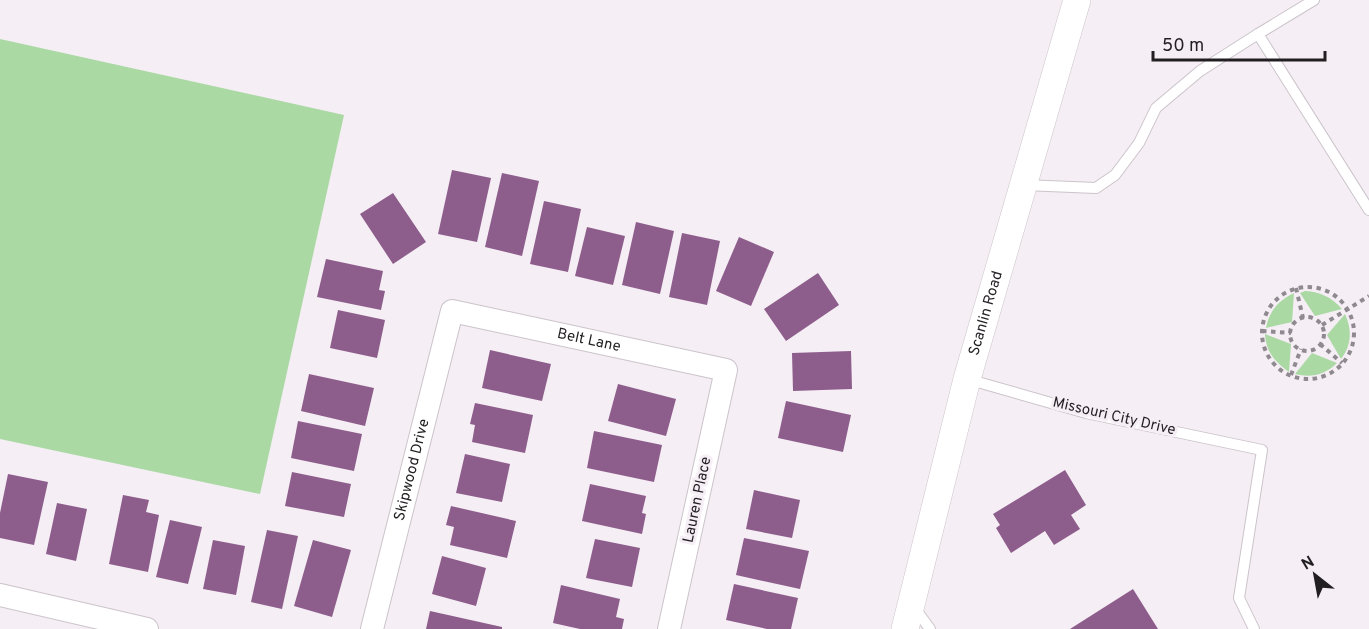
<svg xmlns="http://www.w3.org/2000/svg" width="1369" height="629" font-family="Overpass,sans-serif">
<style>
.green{fill:#aad9a4}
.building{fill:#8d5d8c}
.lines{fill:none;stroke-linecap:round;stroke-linejoin:round}
.service-casing{stroke:#cbc4ca;stroke-width:12}
.minor-casing{stroke:#cbc4ca;stroke-width:24}
.tertiary-casing{stroke:#cbc4ca;stroke-width:28}
.path{stroke:#8f8a8f;stroke-width:4;stroke-dasharray:4.5 4.5;stroke-linecap:butt}
.service{stroke:#fff;stroke-width:10}
.minor{stroke:#fff;stroke-width:22}
.tertiary{stroke:#fff;stroke-width:27}
.labels{text-anchor:middle;dominant-baseline:central;stroke-width:6;stroke-linejoin:round;paint-order:stroke}
.street-label{font-size:15px;fill:#221f22;stroke:#f6eef5}
</style>
<rect width="100%" height="100%" fill="#f6eef5"/>
<g class="green">
<path d="M0,39L344,115L260,494L0,439Z"/>
<path d="M1305,291C1321,292 1331,297 1342,309L1315,316L1300,293Z"/>
<path d="M1294,293L1292,322L1266,328C1269,311 1279,300 1294,293Z"/>
<path d="M1345,314C1352,329 1352,345 1341,359L1327,335Z"/>
<path d="M1265,334L1291,344L1289,372C1275,362 1266,352 1265,334Z"/>
<path d="M1312,353L1337,363C1325,375 1311,378 1295,374Z"/>
</g>
<g class="building">
<path d="M452,170L491,178L477,242L438,234Z"/>
<path d="M502,173L539,181L522,256L485,247Z"/>
<path d="M393,193L426,242L393,264L360,214Z"/>
<path d="M544,201L581,209L568,272L530,264Z"/>
<path d="M636,222L674,231L660,294L622,285Z"/>
<path d="M587,227L625,236L613,285L575,276Z"/>
<path d="M682,233L720,241L707,305L669,297Z"/>
<path d="M739,237L774,252L751,306L716,291Z"/>
<path d="M326,259L383,271L379,290L385,291L381,310L317,297Z"/>
<path d="M818,273L839,305L786,341L764,309Z"/>
<path d="M338,310L385,320L377,358L330,348Z"/>
<path d="M490,350L551,364L542,401L482,388Z"/>
<path d="M851,351L852,389L793,391L792,353Z"/>
<path d="M309,374L374,388L365,426L301,411Z"/>
<path d="M618,384L676,399L666,436L608,421Z"/>
<path d="M786,401L851,415L843,452L778,438Z"/>
<path d="M475,403L533,415L525,453L472,442L475,425L470,424Z"/>
<path d="M298,421L362,434L354,471L291,458Z"/>
<path d="M594,431L662,445L654,482L587,468Z"/>
<path d="M465,454L510,464L502,502L456,493Z"/>
<path d="M1065,470L1086,505L1071,515L1080,529L1054,545L1045,531L1011,553L996,528L1000,525L993,514Z"/>
<path d="M292,472L351,484L344,517L285,506Z"/>
<path d="M8,474L48,482L34,545L0,538V513Z"/>
<path d="M590,484L646,496L642,513L646,514L642,534L582,521Z"/>
<path d="M754,490L800,500L792,538L746,529Z"/>
<path d="M123,495L149,500L146,512L159,515L148,572L109,564Z"/>
<path d="M57,503L87,509L76,561L46,554Z"/>
<path d="M451,506L516,521L507,558L450,545L454,527L446,525Z"/>
<path d="M170,520L202,527L188,584L156,577Z"/>
<path d="M267,530L298,536L282,609L251,602Z"/>
<path d="M744,538L809,551L800,589L736,575Z"/>
<path d="M595,539L640,548L632,587L586,578Z"/>
<path d="M213,540L245,546L236,595L203,589Z"/>
<path d="M313,540L351,550L332,617L294,606Z"/>
<path d="M442,556L486,568L476,606L432,594Z"/>
<path d="M734,584L798,598L791,629H767L726,620Z"/>
<path d="M561,585L620,599L616,617L624,619L622,629H580L553,623Z"/>
<path d="M1133,589L1158,629H1070Z"/>
<path d="M430,611L502,627V629H426Z"/>
</g>
<g class="lines">
<g class="service-casing">
<g id="service">
<path d="M1314,0L1258,34L1369,210"/>
<path d="M1024,185L1096,188L1115,175L1139,143L1156,108L1200,71L1258,34"/>
<path d="M967,379L1086,413L1262,450L1239,598L1254,629"/>
<path d="M914,607L930,629"/>
</g>
</g>
<g class="minor-casing">
<g id="minor">
<path d="M0,595L147,629"/>
<path id="s1" d="M372,629L452,311L726,370L669,629"/>
</g>
</g>
<g class="tertiary-casing">
<g id="tertiary">
<path id="s2" d="M905,629L967,379L1077,0"/>
</g>
</g>
<g class="path">
<circle cx="1308" cy="333" r="46"/>
<path d="M1296,288L1303,318"/>
<circle cx="1307" cy="334" r="17"/>
<path d="M1322,325L1369,296"/>
<path d="M1262,331L1291,333"/>
<path d="M1320,344L1342,363"/>
<path d="M1291,375L1301,349"/>
</g>
<use href="#service" class="service"/>
<use href="#minor" class="minor"/>
<use href="#tertiary" class="tertiary"/>
</g>
<g class="labels">
<g class="street-label">
<text stroke="none"><textPath href="#s2" startOffset="326">Scanlin Road</textPath></text>
<text stroke="none"><textPath href="#s1" startOffset="468">Belt Lane</textPath></text>
<text transform="translate(1114 417) rotate(13)">Missouri City Drive</text>
<text stroke="none"><textPath href="#s1" startOffset="164">Skipwood Drive</textPath></text>
<text transform="translate(698 500) rotate(-78)">Lauren Place</text>
</g>
</g>
<g transform="translate(1315 575) rotate(329)" stroke="#f6eef5" stroke-width="4.5" paint-order="stroke">
<path d="M0-4.5L10 22L0 15L-10 22Z" fill="#221f22"/>
<text y="-9" font-size="16" font-weight="bold" text-anchor="middle" fill="#221f22">N</text>
</g>
<path d="M1153 51v9h172v-9" fill="none" stroke="#221f22" stroke-width="3"/>
<text x="1162" y="51" font-size="18" fill="#221f22" stroke="#f6eef5" stroke-width="4.5" paint-order="stroke">50 m</text>
</svg>
